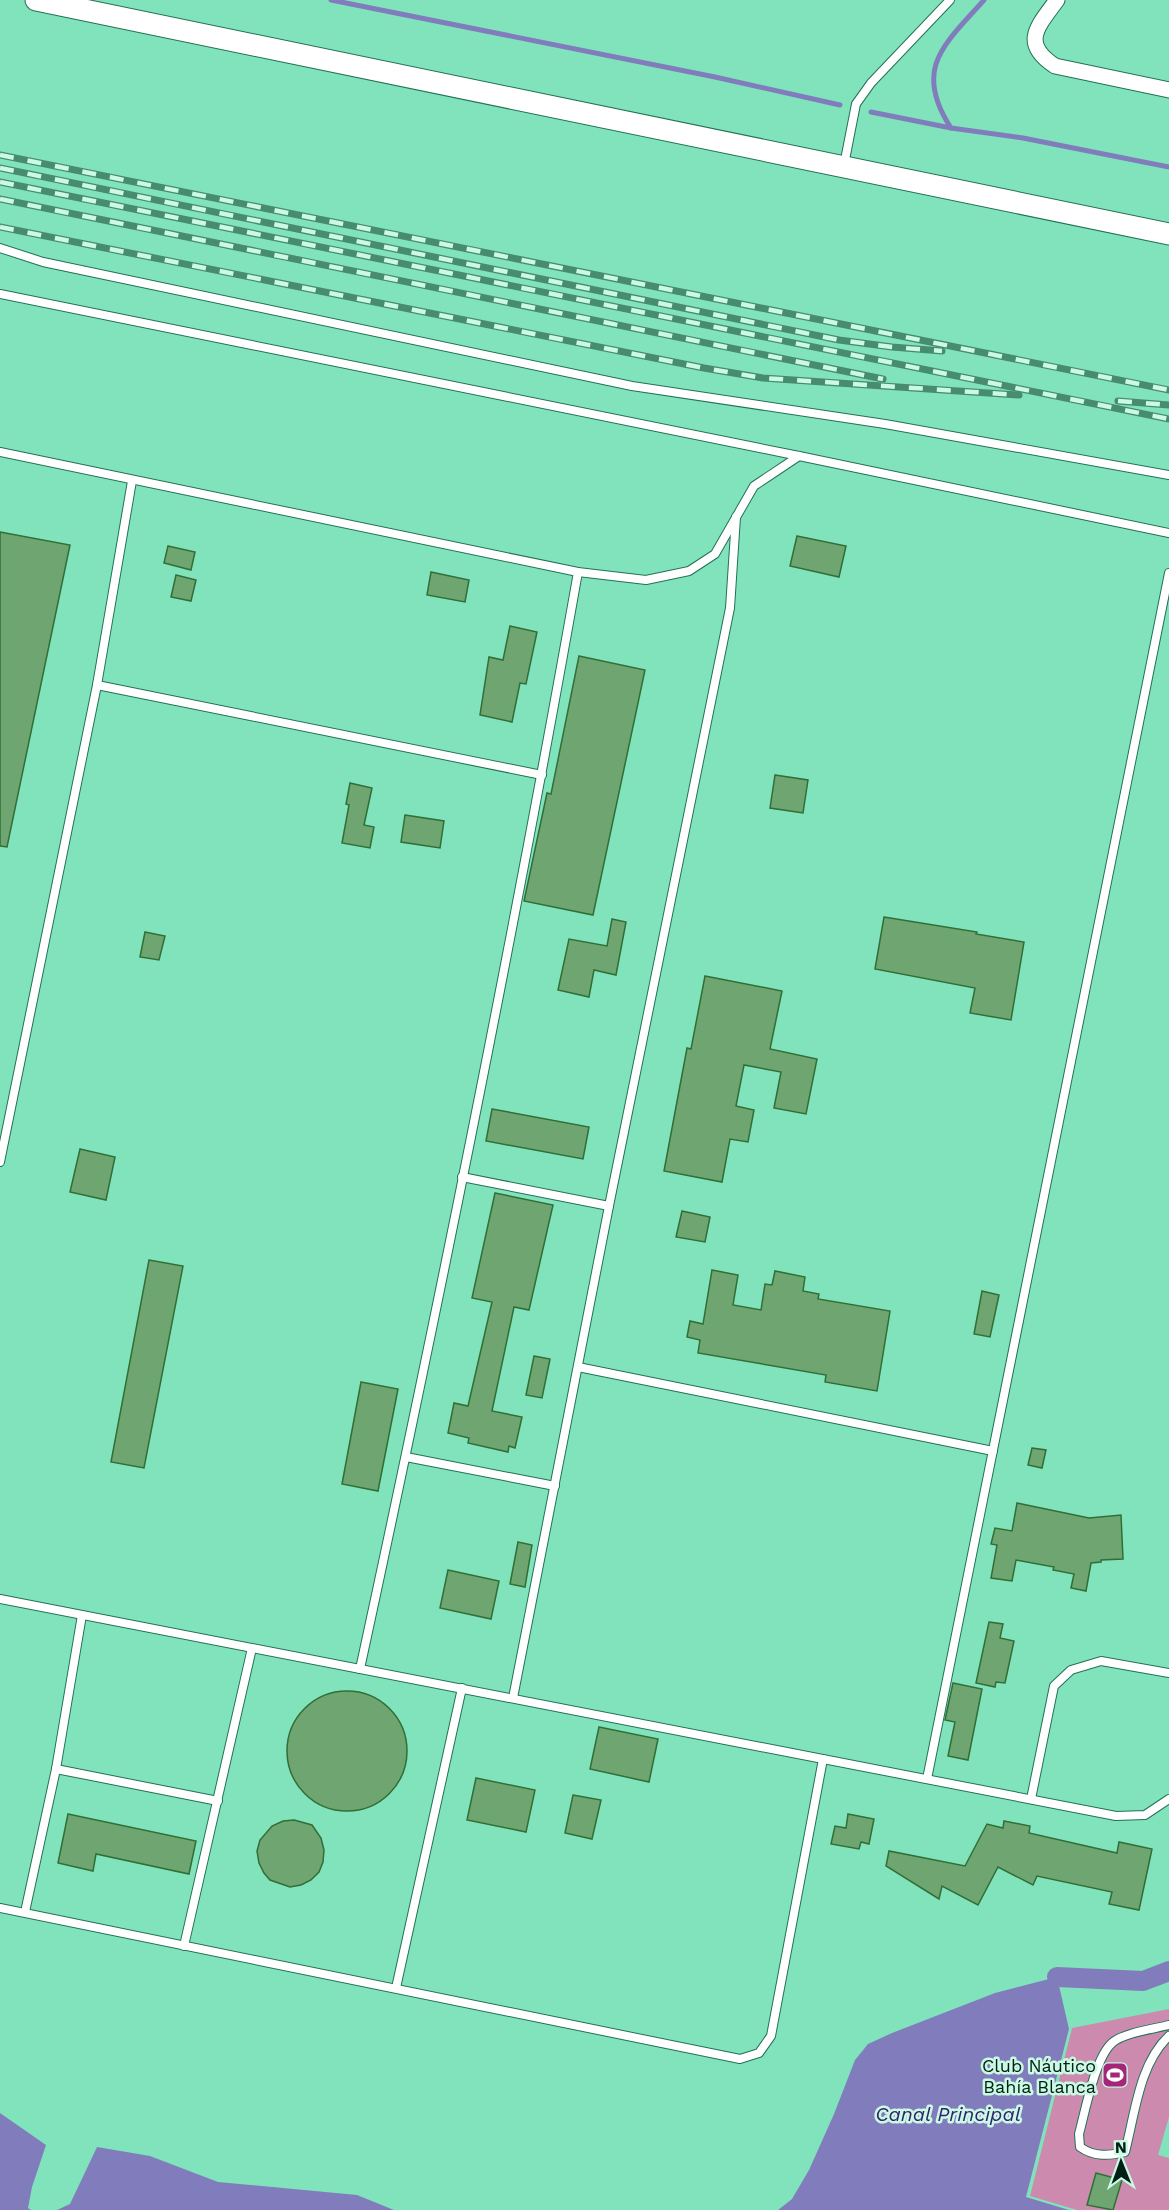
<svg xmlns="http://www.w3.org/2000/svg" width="1169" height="2210" font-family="'Work Sans',sans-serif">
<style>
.pitch{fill:#cc8bae}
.water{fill:#817dbd}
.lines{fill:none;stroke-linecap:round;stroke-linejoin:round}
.stream{stroke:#817dbd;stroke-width:5}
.canal{stroke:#817dbd;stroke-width:20}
.building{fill:#6ea571;stroke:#306f37;stroke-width:1.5}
.lane-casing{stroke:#237156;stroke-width:10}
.street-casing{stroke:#237156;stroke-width:17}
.secondary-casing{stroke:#237156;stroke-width:23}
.lane{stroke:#fff;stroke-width:8}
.street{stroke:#fff;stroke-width:15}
.secondary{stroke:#fff;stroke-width:21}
.rail-casing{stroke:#478b70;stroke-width:7}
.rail{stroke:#cbf9e4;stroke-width:4.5;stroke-dasharray:14;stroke-linecap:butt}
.labels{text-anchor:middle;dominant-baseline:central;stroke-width:5;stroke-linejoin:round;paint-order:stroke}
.poi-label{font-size:18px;fill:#012015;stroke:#cbf9e4;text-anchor:end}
.water-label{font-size:20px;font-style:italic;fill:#30216e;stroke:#cbf9e4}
</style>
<rect width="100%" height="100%" fill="#81e3bb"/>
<path class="pitch" d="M1169,2009V2117L1158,2155L1169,2158V2210H1077L1030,2196L1072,2028Z"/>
<g class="water">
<path d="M1057,1977L1069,2029L1026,2197L1069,2210H778L792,2199L809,2170L834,2114L855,2060L868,2044L892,2033L995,1993Z"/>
<path d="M0,2113L46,2145L32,2187L28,2208L31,2210H0Z"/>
<path d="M97,2147L150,2156L218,2182L357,2195L394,2210H57L70,2204Z"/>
</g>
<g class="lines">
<g class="stream">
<path d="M331,0L715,77L840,105"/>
<path d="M871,112L951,128L1023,138L1169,167"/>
<path d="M951,128C912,68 945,44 984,0"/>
</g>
<path class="canal" d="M1057,1977L1143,1981L1169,1971"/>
</g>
<g class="building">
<path d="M0,532L70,545L7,847L0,846Z"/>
<path d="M797,536L846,546L839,577L790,566Z"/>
<path d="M168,546L195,552L191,570L164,563Z"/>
<path d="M431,572L469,580L465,602L427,595Z"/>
<path d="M176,575L196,580L191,601L171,597Z"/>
<path d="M510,626L537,632L526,684L520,683L512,722L480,715L489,657L503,660Z"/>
<path d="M579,656L645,670L593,915L524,901L547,793L551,794Z"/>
<path d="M775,775L808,780L803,813L770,808Z"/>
<path d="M350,783L372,788L364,825L374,827L370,848L342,843L349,805L346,804Z"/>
<path d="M405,815L444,821L440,848L401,842Z"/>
<path d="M884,917L977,932L976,934L1024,942L1011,1020L970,1013L975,988L875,969Z"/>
<path d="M612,919L626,922L616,975L594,970L589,997L558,990L569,939L607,946Z"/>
<path d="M145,932L165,936L159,960L140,957Z"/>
<path d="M705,976L782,991L770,1049L817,1059L806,1114L774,1108L781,1072L744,1065L736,1106L754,1110L748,1142L730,1139L722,1182L664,1171L687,1048L691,1049Z"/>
<path d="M492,1109L589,1127L583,1159L486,1141Z"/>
<path d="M80,1149L115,1157L106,1200L70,1192Z"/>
<path d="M495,1193L553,1205L529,1310L514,1307L492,1411L522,1417L515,1448L509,1446L508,1452L468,1443L469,1438L448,1433L454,1403L468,1406L492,1302L472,1298Z"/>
<path d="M682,1211L710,1217L705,1242L676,1237Z"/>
<path d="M149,1260L183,1266L144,1468L111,1462Z"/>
<path d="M712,1270L738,1275L733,1305L761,1310L765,1284L772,1285L775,1271L805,1277L803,1291L819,1294L818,1299L890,1311L877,1391L825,1382L826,1375L698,1353L700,1340L687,1337L690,1321L703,1324Z"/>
<path d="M982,1291L999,1295L990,1337L974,1334Z"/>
<path d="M534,1356L550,1359L542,1398L526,1395Z"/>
<path d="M361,1382L398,1389L378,1491L342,1484Z"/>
<path d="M1032,1448L1046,1450L1042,1468L1028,1465Z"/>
<path d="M1017,1503L1089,1518L1121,1515L1123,1559L1101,1560V1562L1091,1563L1086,1591L1071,1588L1074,1574L1053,1570L1054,1567L1016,1560L1012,1581L991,1578L997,1545L991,1544L995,1528L1012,1531Z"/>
<path d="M518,1542L532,1545L525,1587L510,1584Z"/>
<path d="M448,1570L499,1581L491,1619L440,1608Z"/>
<path d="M989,1622L1003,1624L1000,1638L1014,1641L1005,1683L996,1682L995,1687L976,1683Z"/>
<path d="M953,1683L982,1689L968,1760L948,1756L955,1722L945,1720Z"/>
<circle cx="347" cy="1751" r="60"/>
<path d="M599,1727L658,1739L649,1782L590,1769Z"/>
<path d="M476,1778L535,1790L526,1832L467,1820Z"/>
<path d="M573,1795L601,1800L592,1839L565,1833Z"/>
<path d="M68,1814L196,1841L189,1874L96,1854L93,1871L58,1863Z"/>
<path d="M848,1814L874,1819L869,1844L861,1842L859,1849L831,1844L835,1826L846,1828Z"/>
<path d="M294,1820L312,1825L321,1838L324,1850L323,1862L319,1872L311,1880L301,1885L290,1887L270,1880L264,1873L259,1863L257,1851L260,1840L272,1826L283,1821Z"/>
<path d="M1004,1821L1030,1826L1029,1833L1117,1853L1119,1842L1152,1849L1139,1910L1109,1904L1112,1892L1037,1876L1033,1885L998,1867L978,1905L942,1886L939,1899L886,1866L889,1851L965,1866L987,1824L1003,1828Z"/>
<path d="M1096,2173L1122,2180L1113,2210L1087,2205Z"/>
</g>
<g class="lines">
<g class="lane-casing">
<g id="lane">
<path d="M844,165L856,104L871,83L950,0"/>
<path d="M0,248L43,262L632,386L885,424L1169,475"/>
<path d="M0,294L799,456L1169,533"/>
<path d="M0,452L578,572L646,580L689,571L715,554L754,486L799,456"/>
<path d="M97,685L542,775"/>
<path d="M0,1162L97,685L132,481"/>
<path d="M462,1177L609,1206"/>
<path d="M578,1367L993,1451"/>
<path d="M406,1457L555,1486"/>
<path d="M0,1599L1116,1816L1145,1815L1169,1799"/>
<path d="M360,1669C439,1304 513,939 578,572"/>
<path d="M513,1698L609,1206L730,608L736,517"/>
<path d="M56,1769L218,1801"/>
<path d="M927,1779L1169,573"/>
<path d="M1031,1799L1054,1686L1071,1670L1101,1661L1169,1673"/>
<path d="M0,1908L740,2059L759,2053L771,2036L823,1759"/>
<path d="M25,1912L56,1769L82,1615"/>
<path d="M184,1946L252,1648"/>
<path d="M396,1988L462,1688"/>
<path d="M1169,2025C1153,2029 1123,2033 1112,2043C1095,2058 1085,2112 1079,2134L1080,2147C1094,2157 1109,2156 1125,2152C1135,2114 1139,2064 1169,2036"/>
</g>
</g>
<g class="street-casing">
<path id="street" d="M1057,0C1038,26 1020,43 1055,66L1169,90"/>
</g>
<g class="secondary-casing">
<path id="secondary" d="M36,0L1169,234"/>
</g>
<use href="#lane" class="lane"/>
<use href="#street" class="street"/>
<use href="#secondary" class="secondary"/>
<g class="rail-casing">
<g id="rail">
<path d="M0,155L1169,390"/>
<path d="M0,168L839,340L892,347L942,351"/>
<path d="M0,182L1169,419"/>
<path d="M0,199L883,379"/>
<path d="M0,227L704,368L763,378L1019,395"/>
<path d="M1118,401L1169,405"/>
</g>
</g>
<use href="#rail" class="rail"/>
</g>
<defs>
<g id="stadium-square" transform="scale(1.35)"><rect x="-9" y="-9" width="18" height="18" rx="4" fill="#a42678" stroke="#cbf9e4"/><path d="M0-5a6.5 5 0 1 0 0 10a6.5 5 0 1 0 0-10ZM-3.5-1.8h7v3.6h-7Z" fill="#fff"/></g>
</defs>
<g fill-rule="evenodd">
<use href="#stadium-square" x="1115" y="2075"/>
</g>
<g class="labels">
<g class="poi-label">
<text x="1096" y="2065">Club Náutico<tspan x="1096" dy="21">Bahía Blanca</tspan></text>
</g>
<g class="water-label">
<text x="948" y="2114">Canal Principal</text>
</g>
</g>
<g transform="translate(1121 2162) rotate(359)" stroke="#cbf9e4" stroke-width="4.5" paint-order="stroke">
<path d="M0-4.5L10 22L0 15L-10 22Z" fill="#012015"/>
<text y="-9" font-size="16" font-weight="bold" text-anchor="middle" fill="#012015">N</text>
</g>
</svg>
